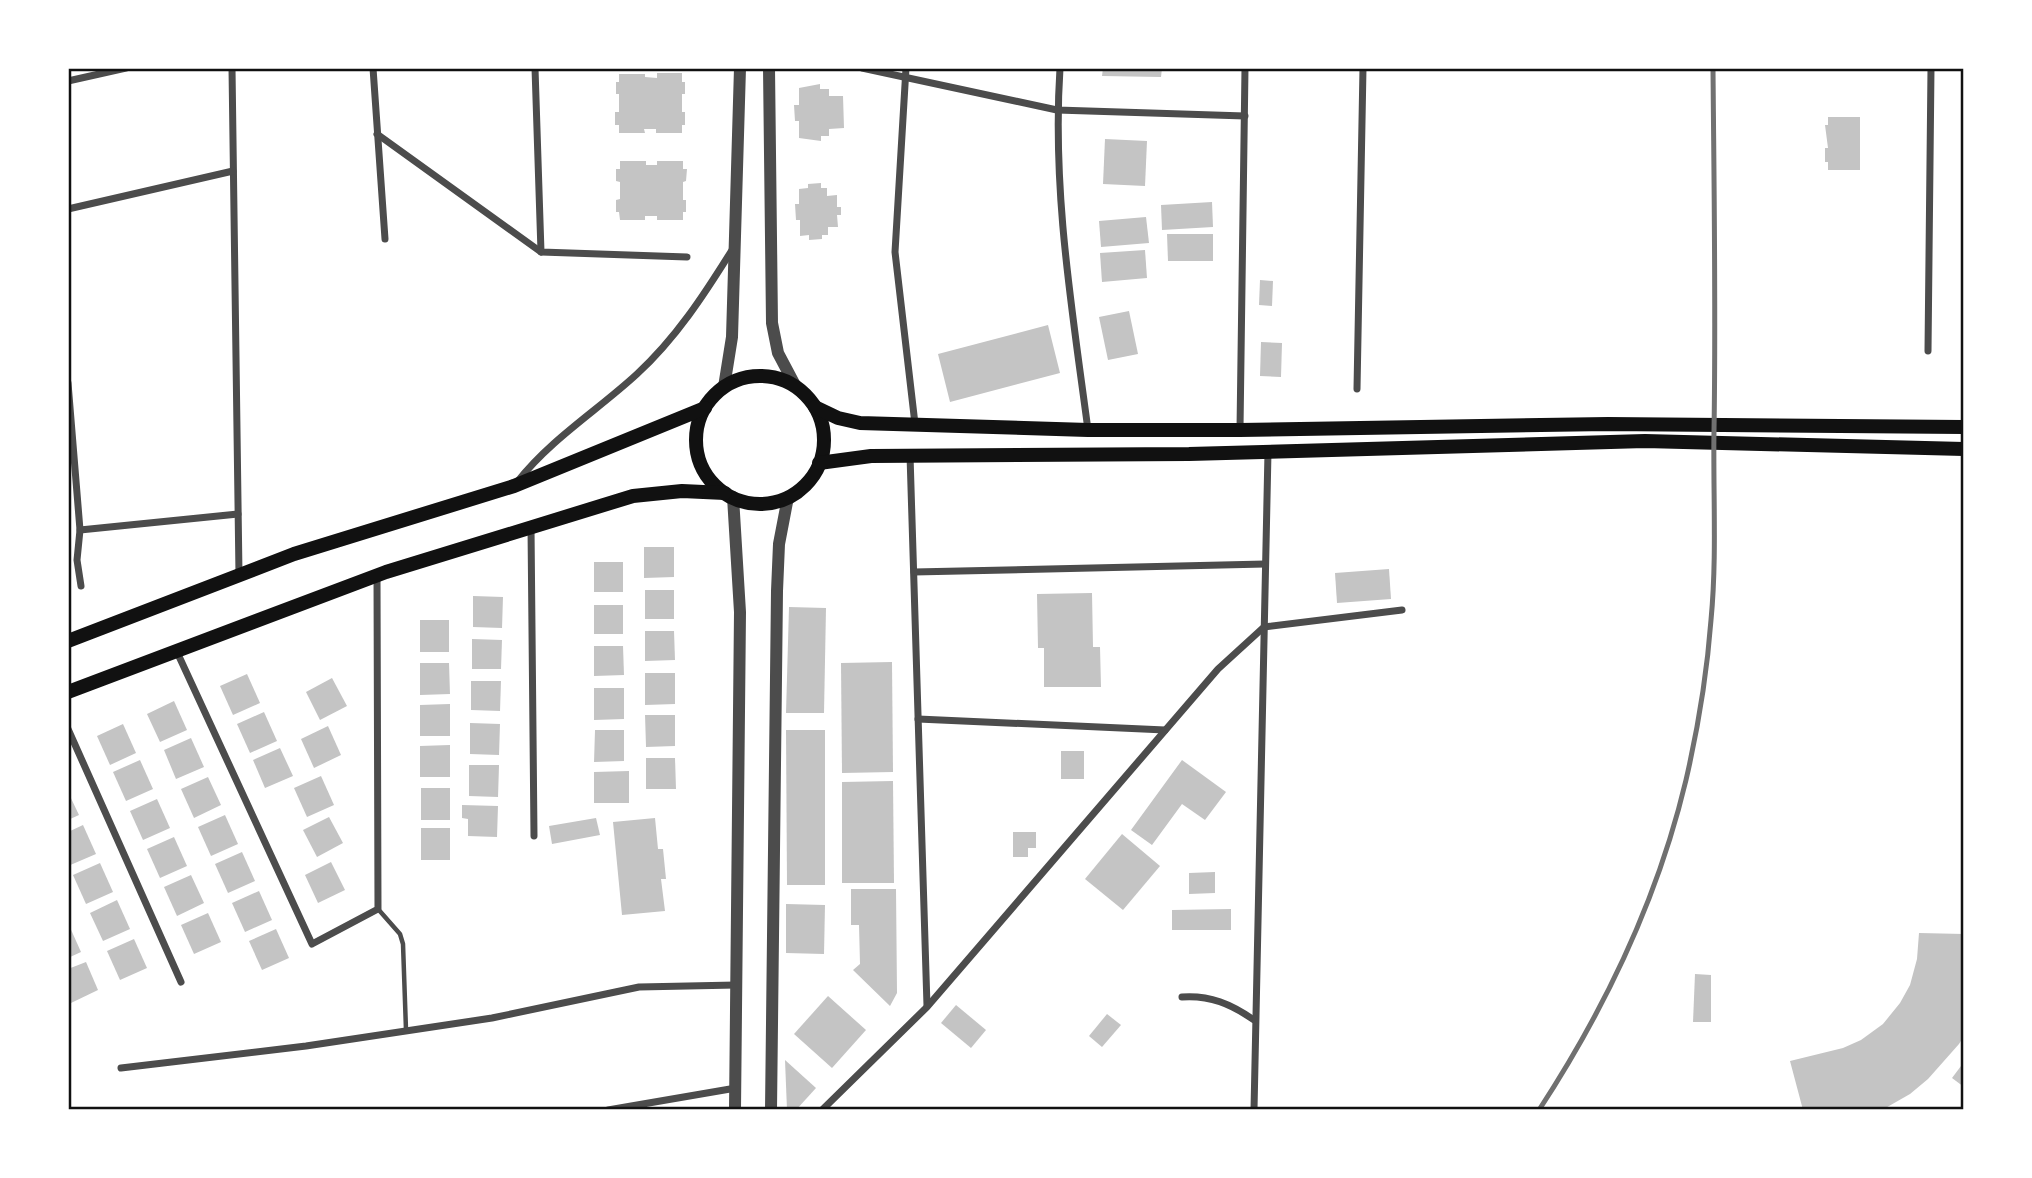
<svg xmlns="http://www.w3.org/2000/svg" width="2032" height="1178" font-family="'Work Sans',sans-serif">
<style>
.building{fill:#c4c4c4}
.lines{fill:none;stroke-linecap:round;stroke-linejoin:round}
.service{stroke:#4c4c4c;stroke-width:4.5}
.minor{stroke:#4c4c4c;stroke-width:7}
.tertiary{stroke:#4c4c4c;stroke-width:12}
.primary{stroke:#111;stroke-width:14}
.rail{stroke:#707070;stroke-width:5}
.neatline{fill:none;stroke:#111;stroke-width:2.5}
</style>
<rect width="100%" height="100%" fill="#fff"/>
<g class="building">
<path d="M1103,68H1162L1161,77L1102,76Z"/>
<path d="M657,73H682V82H685V94H682V112H685V125H682V133H656V129H644L645,133H619V125H615V112H619V94H616V82H619V74H645V77L657,78Z"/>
<path d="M820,84V89H829V96H843L844,128L829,129V136H821V141L799,138V121H795L794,105H799V88Z"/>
<path d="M1828,117H1860V170H1828V162H1825V148H1828L1825,125H1828Z"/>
<path d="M1105,139L1147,141L1145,186L1103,184Z"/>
<path d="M620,161H646V165H657V161H683V169H687L686,181L683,182V200H686V212H683V220H657V216H645V220H620L619,212H616V200L620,199V182L616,181V169H620Z"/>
<path d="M821,183V188H827V196L837,195V207H841V215H837L838,227H828V235H822V239L809,240V235L800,236V220H796L795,204H799V189L808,188V184Z"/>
<path d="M1212,202L1213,227L1162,230L1161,205Z"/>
<path d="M1146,217L1149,243L1101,247L1099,221Z"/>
<path d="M1167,234H1213V261H1168Z"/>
<path d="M1145,250L1147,278L1102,282L1100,253Z"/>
<path d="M1260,280L1273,281L1272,306L1259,305Z"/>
<path d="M1129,311L1138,354L1108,360L1099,317Z"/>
<path d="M1048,325L1060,373L950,402L938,354Z"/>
<path d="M1261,342L1282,343L1281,377L1260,376Z"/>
<path d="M644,547H674V577L644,578Z"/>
<rect x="594" y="562" width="29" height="30"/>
<path d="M1389,569L1391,599L1337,603L1335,573Z"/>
<rect x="645" y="590" width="29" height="29"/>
<path d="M1092,593L1093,647H1100L1101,687H1044V648H1038L1037,594Z"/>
<path d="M473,596L503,597L502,628L473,627Z"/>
<rect x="594" y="605" width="29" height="29"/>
<path d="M789,607L826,608L824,713H786Z"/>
<rect x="420" y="620" width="29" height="32"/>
<path d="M645,631H674L675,660L645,661Z"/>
<path d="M472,639L502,640L501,669H472Z"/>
<path d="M594,646H623L624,675L594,676Z"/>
<path d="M892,662L893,772L842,773L841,663Z"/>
<path d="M420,663H449L450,694L420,695Z"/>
<path d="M645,673H675V704L645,705Z"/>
<path d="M247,674L260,703L233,715L220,686Z"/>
<path d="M332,678L347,706L320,720L306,692Z"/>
<path d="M471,681H501L500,711L471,710Z"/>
<path d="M594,688H624V719L594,720Z"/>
<path d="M174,701L187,730L160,742L147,714Z"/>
<path d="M450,704V736H420V705Z"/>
<path d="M264,712L277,741L250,753L237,724Z"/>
<path d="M645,715H675V746L646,747Z"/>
<path d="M470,723L500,724L499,755L470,754Z"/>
<path d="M123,724L136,753L110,765L97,736Z"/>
<path d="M328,726L341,755L314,768L301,739Z"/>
<path d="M595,730H624V761L594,762Z"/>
<path d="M786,730H825V885H787Z"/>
<path d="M191,738L204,767L176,779L164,750Z"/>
<path d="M450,745V777H420V746Z"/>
<path d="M280,748L293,776L265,788L253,760Z"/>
<rect x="1061" y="751" width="23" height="28"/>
<path d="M646,758H675L676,789H646Z"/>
<path d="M140,760L153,789L126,801L113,772Z"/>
<path d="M1182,760L1226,792L1205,820L1182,804L1152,845L1131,830Z"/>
<path d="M469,765H499L498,797L469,796Z"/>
<path d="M629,771V803H594V772Z"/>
<path d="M321,776L334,805L307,817L294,788Z"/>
<path d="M208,777L221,805L194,818L181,789Z"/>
<path d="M893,781L894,883H842V782Z"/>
<rect x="421" y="788" width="29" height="32"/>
<path d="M68,792L79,815L68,820Z"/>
<path d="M157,799L170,828L143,840L130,811Z"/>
<path d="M462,805L498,806L497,837L468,836V819L462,818Z"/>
<path d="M225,815L238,844L211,856L198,827Z"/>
<path d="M329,817L343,843L317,857L303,830Z"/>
<path d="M596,818L600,835L552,844L549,826Z"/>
<path d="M655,818L658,849H663L666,879H661L665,911L622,915L613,822Z"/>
<path d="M83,825L96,854L68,866V832Z"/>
<rect x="421" y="828" width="29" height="32"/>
<path d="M1013,832H1036V848H1028V857H1013Z"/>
<path d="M1122,834L1160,866L1123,910L1085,879Z"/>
<path d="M174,837L187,866L160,878L147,849Z"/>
<path d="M242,852L255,881L228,893L215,864Z"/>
<path d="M331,862L345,890L318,903L305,875Z"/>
<path d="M100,863L113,892L86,904L73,875Z"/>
<path d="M1215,872V893L1189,894V873Z"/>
<path d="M191,875L204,903L177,916L164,887Z"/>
<path d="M851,889H896L897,993L890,1006L853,970L860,964L859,925H851Z"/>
<path d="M259,891L272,920L245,932L232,903Z"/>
<path d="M117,900L130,929L103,941L90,913Z"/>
<path d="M786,904L825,905L824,954L786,953Z"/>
<path d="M1231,909V930H1172V910Z"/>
<path d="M208,913L221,942L194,954L181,925Z"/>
<path d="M68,923L81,952L68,958Z"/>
<path d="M276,929L289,958L262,970L249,941Z"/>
<path d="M1919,933L1964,934V1036L1959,1044L1928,1079L1910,1094L1882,1110H1803L1790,1061L1843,1048L1861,1040L1883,1024L1900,1003L1910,985L1917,959Z"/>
<path d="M134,939L147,968L120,980L107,951Z"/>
<path d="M86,962L98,990L71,1003L68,996V969Z"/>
<path d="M1695,974L1711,975V1022H1693Z"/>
<path d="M828,996L866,1030L832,1068L794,1034Z"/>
<path d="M956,1005L986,1030L971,1048L941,1023Z"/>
<path d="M1107,1014L1121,1025L1102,1047L1089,1036Z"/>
<path d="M785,1060L816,1088L796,1110H787Z"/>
<path d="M1964,1062V1087L1952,1078Z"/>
</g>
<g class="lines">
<path class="service" d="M378,909L400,934L403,944L406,1030"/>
<g class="minor">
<path d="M232,68L239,575"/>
<path d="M373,68L385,239"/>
<path d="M535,68L541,252L687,257"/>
<path d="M862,68L1057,110L1245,116"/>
<path d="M906,68L895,252L915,424"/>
<path d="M1060,68C1052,190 1072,309 1088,430"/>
<path d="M68,81L126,68"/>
<path d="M377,134L541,252"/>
<path d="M68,209L233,171"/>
<path d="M1928,351L1931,68"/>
<path d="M68,383L80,530L238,514"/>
<path d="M1357,389L1363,68"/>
<path d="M1240,429L1245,68"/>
<path d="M910,455L927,1006"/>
<path d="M518,481C551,439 598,410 637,374C676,338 704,295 732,250"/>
<path d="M531,527L534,836"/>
<path d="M80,530L77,560L81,586"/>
<path d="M914,572L1265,564"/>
<path d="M177,652L312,944L378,909L377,576"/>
<path d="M918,719L1165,730"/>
<path d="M68,729L181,982"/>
<path d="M1182,997C1210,995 1231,1004 1254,1020"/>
<path d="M121,1068L306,1046L492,1018L639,987L736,985"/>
<path d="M608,1110L736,1088"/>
<path d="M822,1110L927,1007L1218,669L1264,627L1402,610"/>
<path d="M1254,1110L1268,452"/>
</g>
<g class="tertiary">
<path d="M769,68L772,323L778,353L796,387"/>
<path d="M724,387L732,337L740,68"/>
<path d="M733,497L740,612L735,1110"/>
<path d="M771,1110L777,591L779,544L788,497"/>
</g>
<g class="primary">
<circle cx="760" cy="440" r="64"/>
<path d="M815,407L838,418L860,423L1088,430H1240L1608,424L1964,427"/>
<path d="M819,463L871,456L1189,454L1645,441L1964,449"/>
<path d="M68,641L294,554L514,486L705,408"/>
<path d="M68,692L386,572L633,496L682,491L725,493"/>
</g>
<path class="rail" d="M1539,1110C1605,1009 1658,898 1686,780C1698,728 1707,673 1711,620C1717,558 1713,493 1714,431C1716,310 1714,189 1713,68"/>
</g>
<rect width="2032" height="1178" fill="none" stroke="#ffffff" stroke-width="140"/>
<rect x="70" y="70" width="1892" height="1038" class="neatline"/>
</svg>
